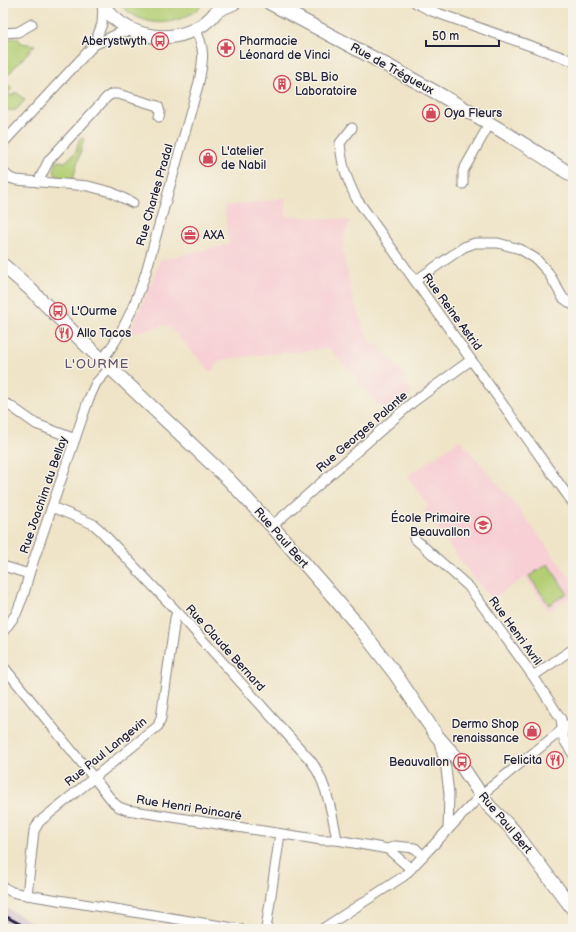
<svg xmlns="http://www.w3.org/2000/svg" width="576" height="932" font-family="'Balsamiq Sans',sans-serif">
<style>
.built{fill:#f7cfd4}
.industrial{fill:#d2bdc8}
.green{fill:#b3ce73;stroke:#6a7857}
.lines{fill:none;stroke-linecap:round;stroke-linejoin:round}
.minor-casing{stroke:#888381;stroke-width:11}
.secondary-casing{stroke:#888381;stroke-width:15}
.minor{stroke:#fff;stroke-width:9}
.secondary{stroke:#fff;stroke-width:13}
.rail{stroke:#22223b;stroke-width:3}
.labels{text-anchor:middle;dominant-baseline:central;stroke-width:3;stroke-linejoin:round;paint-order:stroke}
.poi-label{font-size:12px;fill:#22223b;stroke:#f7f3e8;text-anchor:start}
.street-label{font-size:12px;fill:#22223b;stroke:#f7f3e8}
.neighbourhood-label{font-size:13px;letter-spacing:1px;fill:#65556d;stroke:#f7f3e8}
</style>
<rect width="100%" height="100%" fill="#f7f3e8"/>
<filter id="ink" filterUnits="userSpaceOnUse"><feTurbulence type="fractalNoise" baseFrequency=".025" numOctaves="2"/><feDisplacementMap in="SourceGraphic" scale="8" xChannelSelector="R" yChannelSelector="G"/><feConvolveMatrix kernelMatrix="1 2 1 2 8 2 1 2 1" color-interpolation-filters="sRGB"/></filter>
<filter id="wash" filterUnits="userSpaceOnUse"><feTurbulence type="fractalNoise" baseFrequency=".012" numOctaves="4" result="noise"/><feDisplacementMap in="SourceGraphic" scale="16" xChannelSelector="R" yChannelSelector="G"/><feGaussianBlur stdDeviation="0.9" result="paint"/><feColorMatrix in="noise" values="0 0 0 0 0 0 0 0 0 0 0 0 0 0 0 0 0 1.4 0 .05"/><feComposite in="paint" operator="in"/></filter>
<g filter="url(#wash)">
<rect width="100%" height="100%" fill="#efe4c7"/>
<g class="built">
<path d="M286,198V216L348,220L350,223L347,227L344,236L343,251L353,300L364,329L371,343H376L406,377L403,380L413,391L386,414L330,349L276,353L220,360L211,372L167,325L132,333V327L154,277L160,260L229,244L224,206Z"/>
<path d="M460,440L518,508L573,582V595L549,611L525,577L491,600L444,539L424,510L429,506L407,476Z"/>
</g>
<path class="industrial" d="M3,906L29,921L44,929H3Z"/>
<g class="green">
<path d="M119,3H204C181,28 142,30 119,3Z"/>
<path d="M18,38L21,43L35,45L3,80L12,88L8,93L11,96L16,92L25,100L16,110C11,111 6,111 3,106V39Z"/>
<path d="M80,138L84,139L73,179L57,177L54,172L56,162L59,161L65,162L76,152Z"/>
<path d="M548,564L567,593L549,605L529,576Z"/>
</g>
</g>
<g filter="url(#ink)">
<g class="lines">
<g class="minor-casing">
<g id="minor">
<path d="M416,3L429,10L573,61"/>
<path d="M3,33L18,32L32,24"/>
<path d="M94,45L102,24L103,5"/>
<path d="M352,128L340,143C342,166 346,177 356,198L573,503"/>
<path d="M3,143L94,45L121,32L134,31"/>
<path d="M3,172L10,178L16,180L88,186L111,192L133,203"/>
<path d="M38,182L49,160L107,97L112,94H118L158,106L160,112L159,117"/>
<path d="M463,184V171L490,123"/>
<path d="M415,281L464,247L475,243H498L520,249L536,259L548,272L563,298L573,305"/>
<path d="M102,360C123,334 136,303 146,272L199,82C203,61 206,49 195,29"/>
<path d="M3,403L9,405L36,424L75,439"/>
<path d="M52,507L93,524L100,530L183,618L311,761C326,780 333,816 337,840"/>
<path d="M272,526L413,402L471,360"/>
<path d="M414,538L469,587L533,676L561,719L564,740L573,754"/>
<path d="M3,566L29,574"/>
<path d="M3,632L16,614L24,594L29,574L88,401L96,383L111,367"/>
<path d="M3,666L102,788L114,803L119,807L127,810L322,840H337L388,849L411,869"/>
<path d="M533,676L573,649"/>
<path d="M438,738L446,769L449,794L448,830"/>
<path d="M388,849L395,846L415,848L423,856"/>
<path d="M3,887L12,892L27,895L240,929"/>
<path d="M27,895L34,831L39,822L158,726L161,718L175,618L177,613"/>
<path d="M266,929L280,834"/>
<path d="M322,929L404,876L481,795L573,721"/>
</g>
</g>
<g class="secondary-casing">
<g id="secondary">
<path d="M102,3C128,47 197,49 222,3"/>
<path d="M270,3C372,57 476,111 573,176"/>
<path d="M218,10L234,3"/>
<path d="M3,265L28,287L84,343L228,479L272,526L356,623L396,675L437,736L455,756L481,795L489,806L513,830L573,909"/>
</g>
</g>
<use href="#minor" class="minor"/>
<use href="#secondary" class="secondary"/>
<path class="rail" d="M3,915L29,929"/>
</g>
</g>
<defs>
<g id="bus-ring" transform="scale(0.9)"><circle r="9.5" fill="#f7f3e8" stroke="#d1495b" stroke-width="1.5"/><path d="M-5-6H5V4H4V6H2V4H-2V6H-4V4H-5ZM-3.5-4V0h7V-4ZM-3.5 1.2v1.5H-2V1.2ZM2 1.2v1.5H3.5V1.2Z" fill="#d1495b"/></g>
<g id="pharmacy-ring" transform="scale(0.9)"><circle r="9.5" fill="#f7f3e8" stroke="#d1495b" stroke-width="1.5"/><path d="M-2-6h4v4h4v4h-4v4h-4v-4h-4v-4h4Z" fill="#d1495b"/></g>
<g id="building-ring" transform="scale(0.9)"><circle r="9.5" fill="#f7f3e8" stroke="#d1495b" stroke-width="1.5"/><path d="M-4-6H4V6H1V3H-1V6H-4ZM-2.5-4.3h1.7v1.8h-1.7ZM.8-4.3h1.7v1.8H.8ZM-2.5-1h1.7V.8h-1.7ZM.8-1h1.7V.8H.8Z" fill="#d1495b"/></g>
<g id="shop-ring" transform="scale(0.9)"><circle r="9.5" fill="#f7f3e8" stroke="#d1495b" stroke-width="1.5"/><path d="M-5-2.5h2.3a2.7 3.5 0 0 1 5.4 0H5L5.5 6h-11ZM-1.5-2.5h3a1.5 2.3 0 0 0-3 0Z" fill="#d1495b"/></g>
<g id="office-ring" transform="scale(0.9)"><circle r="9.5" fill="#f7f3e8" stroke="#d1495b" stroke-width="1.5"/><path d="M-6-3h4V-5.5h4V-3h4V5H-6ZM-1-4.5V-3h2v-1.5ZM-6 0V1H6V0Z" fill="#d1495b"/></g>
<g id="restaurant-ring" transform="scale(0.9)"><circle r="9.5" fill="#f7f3e8" stroke="#d1495b" stroke-width="1.5"/><path d="M-5-6h1v4h1v-4h1v4h1v-4h1v5L-1.5 .5V6h-2V.5L-5-1ZM5-6V6H3V1.5H1.5Q1.5-4 5-6Z" fill="#d1495b"/></g>
<g id="school-ring" transform="scale(0.9)"><circle r="9.5" fill="#f7f3e8" stroke="#d1495b" stroke-width="1.5"/><path d="M0-5L7-2L0 1L-7-2ZM-4 1L0 2.5L4 1V4Q0 6-4 4Z" fill="#d1495b"/></g>
</defs>
<g fill-rule="evenodd">
<use href="#bus-ring" x="160" y="41"/>
<use href="#pharmacy-ring" x="226" y="48"/>
<use href="#building-ring" x="282" y="84"/>
<use href="#shop-ring" x="431" y="113"/>
<use href="#shop-ring" x="208" y="158"/>
<use href="#office-ring" x="190" y="235"/>
<use href="#bus-ring" x="58" y="311"/>
<use href="#restaurant-ring" x="64" y="333"/>
<use href="#school-ring" x="483" y="525"/>
<use href="#shop-ring" x="532" y="731"/>
<use href="#restaurant-ring" x="555" y="760"/>
<use href="#bus-ring" x="462" y="762"/>
</g>
<g class="labels">
<g class="poi-label">
<text x="147" y="41" text-anchor="end">Aberystwyth</text>
<text x="239" y="41">Pharmacie<tspan x="239" dy="14">Léonard de Vinci</tspan></text>
<text x="295" y="77">SBL Bio<tspan x="295" dy="14">Laboratoire</tspan></text>
<text x="444" y="113">Oya Fleurs</text>
<text x="221" y="151">L'atelier<tspan x="221" dy="14">de Nabil</tspan></text>
<text x="203" y="235">AXA</text>
<text x="71" y="311">L'Ourme</text>
<text x="77" y="333">Allo Tacos</text>
<text x="470" y="518" text-anchor="end">École Primaire<tspan x="470" dy="14">Beauvallon</tspan></text>
<text x="519" y="724" text-anchor="end">Dermo Shop<tspan x="519" dy="14">renaissance</tspan></text>
<text x="542" y="760" text-anchor="end">Felicita</text>
<text x="449" y="762" text-anchor="end">Beauvallon</text>
</g>
<g class="street-label">
<text transform="translate(392 69) rotate(29)">Rue de Trégueux</text>
<text transform="translate(155 195) rotate(-74)">Rue Charles Pradal</text>
<text transform="translate(452 312) rotate(54)">Rue Reine Astrid</text>
<text transform="translate(362 432) rotate(-41)">Rue Georges Palante</text>
<text transform="translate(44 495) rotate(-71)">Rue Joachim du Bellay</text>
<text transform="translate(281 538) rotate(49)">Rue Paul Bert</text>
<text transform="translate(515 631) rotate(54)">Rue Henri Avril</text>
<text transform="translate(225 648) rotate(48)">Rue Claude Bernard</text>
<text transform="translate(106 752) rotate(-39)">Rue Paul Langevin</text>
<text transform="translate(189 808) rotate(9)">Rue Henri Poincaré</text>
<text transform="translate(505 823) rotate(50)">Rue Paul Bert</text>
</g>
<g class="neighbourhood-label">
<text x="97" y="364">L'OURME</text>
</g>
</g>
<rect width="576" height="932" fill="none" stroke="#f7f3e8" stroke-width="16"/>
<path d="M426 40v6h73v-6" fill="none" stroke="#22223b" stroke-width="2"/>
<text x="432" y="40" font-size="12" fill="#22223b" stroke="#f7f3e8" stroke-width="3" paint-order="stroke">50 m</text>
</svg>
